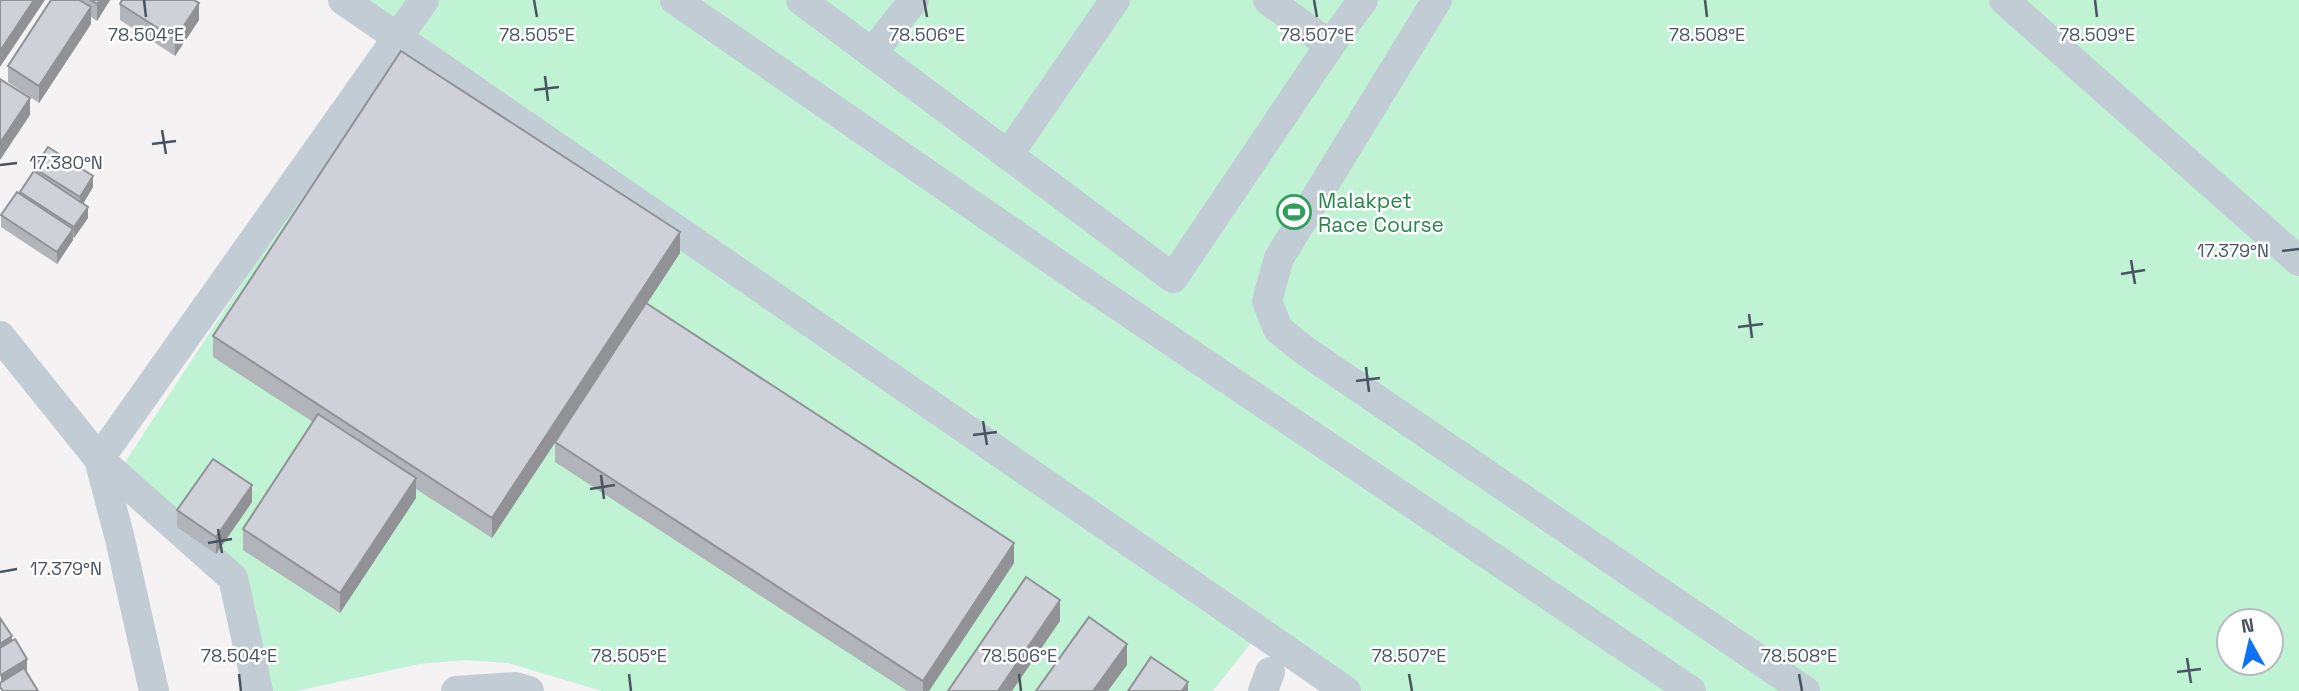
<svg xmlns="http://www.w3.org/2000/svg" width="2299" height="691" font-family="'Space Grotesk',sans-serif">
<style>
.green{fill:#bff3d3;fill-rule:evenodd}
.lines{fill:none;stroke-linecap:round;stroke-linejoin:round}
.minor{stroke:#c2ccd4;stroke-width:30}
.wall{fill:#b1b4b9}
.shaded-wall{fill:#909296}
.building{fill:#ced1d7;stroke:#909296;stroke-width:2}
.ticks{fill:none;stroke:#485561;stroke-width:2.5}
.labels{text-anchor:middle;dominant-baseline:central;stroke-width:5;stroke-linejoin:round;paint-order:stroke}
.leisure-label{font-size:21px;fill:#27864d;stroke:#fff;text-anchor:start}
.ticks-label{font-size:18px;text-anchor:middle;fill:#485561;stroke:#fff;stroke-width:5;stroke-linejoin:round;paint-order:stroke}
</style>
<rect width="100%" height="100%" fill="#f4f2f2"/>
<path class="green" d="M330,0H2299V691H1326L1254,639L1213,691H602L508,663L465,660L419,664L297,691H259L228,560L118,473L391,55L364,24ZM2229,621H2271V663H2229Z"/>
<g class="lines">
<g class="minor">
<path d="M343,0L1346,691"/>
<path d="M675,0L1091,287L1691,691"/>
<path d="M801,0L1173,278L1330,45L1268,0"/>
<path d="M1437,0L1279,258L1267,301L1278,329L1304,350L1805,691"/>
<path d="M2004,0L2299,261"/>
<path d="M1330,45L1363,0"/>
<path d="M872,53L914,0"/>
<path d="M1008,155L1115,0"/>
<path d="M0,336L99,459L233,578L258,691"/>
<path d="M154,691L120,539L99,459L424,0"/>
<path d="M456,691L515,687L529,691"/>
<path d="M1263,691L1270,672"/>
</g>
</g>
<g class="wall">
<path d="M51,0H110L97,21L91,17V24L39,103L8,82V66Z"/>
<path d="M120,4L199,20L175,56L120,20Z"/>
<path d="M34,168L93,187L83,204L88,218L74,238L73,237V240L57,264L1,227V215L20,194V192L34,171Z"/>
<path d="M680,253L647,304L1014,563L929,691H907L555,462V443L492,538L416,489V498L340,613L243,550V529L313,422L213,357V336Z"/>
<path d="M252,502L216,554L177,527V510Z"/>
</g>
<g class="shaded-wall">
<path d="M34,0H45L0,67V51Z"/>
<path d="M100,0H110L97,21V4Z"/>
<path d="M199,3V20L175,56V39Z"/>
<path d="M91,7V24L39,103V86Z"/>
<path d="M30,98V115L0,160V143Z"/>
<path d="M93,176V187L80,209V197Z"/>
<path d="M88,207V218L74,238V227Z"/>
<path d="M73,229V240L57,264V252Z"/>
<path d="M680,232V253L492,538V518Z"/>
<path d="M416,478V498L340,613V593Z"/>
<path d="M252,485V502L216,554V537Z"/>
<path d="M1014,543V563L929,691H923V681Z"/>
<path d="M1060,600V621L1012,691H998Z"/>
<path d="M12,636V648L0,655V644Z"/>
<path d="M1127,644V665L1108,691H1093Z"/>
<path d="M27,659V670L1,686V675Z"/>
<path d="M1188,682V691H1182Z"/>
</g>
<g class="building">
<path d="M0,0H34L0,51Z"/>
<path d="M51,0H79L91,7L39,86L8,66Z"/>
<path d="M91,0H100L97,4Z"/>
<path d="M122,0H194L199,3L175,39L120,4Z"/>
<path d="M401,51L680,232L492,518L213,336Z"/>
<path d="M0,79L30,98L0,143Z"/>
<path d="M48,147L93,176L80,197L34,168Z"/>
<path d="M34,171L88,207L74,227L20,192Z"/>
<path d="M17,192L73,229L57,252L1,215Z"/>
<path d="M646,303L1014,543L923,681L555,442Z"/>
<path d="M318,414L416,478L340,593L243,529Z"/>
<path d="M213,459L252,485L216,537L177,510Z"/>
<path d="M1026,577L1060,600L998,691H948Z"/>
<path d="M1089,617L1127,644L1093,691H1036Z"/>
<path d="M0,618L12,636L0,644Z"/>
<path d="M15,639L27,659L1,675L0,673V648Z"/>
<path d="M1151,657L1188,682L1182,691H1128Z"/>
<path d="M24,668L38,691H3L0,687V683Z"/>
</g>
<path class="ticks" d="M144,0L146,17M534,0L537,17M924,0L927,17M1314,0L1317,17M1705,0L1707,17M2095,0L2097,17M545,76L548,101M534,90L559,87M162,130L166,154M152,144L176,141M0,165L17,163M2282,251L2299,249M2131,260L2135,284M2121,274L2145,270M1749,314L1752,338M1738,327L1763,324M1366,367L1369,392M1356,381L1380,378M983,421L987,445M973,435L997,432M601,475L604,499M590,489L615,485M218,529L222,553M208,543L232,539M0,572L17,569M2187,658L2191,683M2177,672L2201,669M239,674L241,691M629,674L631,691M1019,674L1021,691M1409,674L1412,691M1799,674L1802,691"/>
<defs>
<g id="stadium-ring" transform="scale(1.75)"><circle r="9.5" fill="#fff" stroke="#2e9e5b" stroke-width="1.5"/><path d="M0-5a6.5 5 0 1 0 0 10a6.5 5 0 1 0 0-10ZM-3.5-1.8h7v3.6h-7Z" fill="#2e9e5b"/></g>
</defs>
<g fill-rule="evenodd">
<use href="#stadium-ring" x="1294" y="212"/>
</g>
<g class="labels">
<g class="leisure-label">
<text x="1318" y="200">Malakpet<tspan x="1318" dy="24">Race Course</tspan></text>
</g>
</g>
<g class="ticks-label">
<text x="146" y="41">78.504°E</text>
<text x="537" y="41">78.505°E</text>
<text x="927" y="41">78.506°E</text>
<text x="1317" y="41">78.507°E</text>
<text x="1707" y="41">78.508°E</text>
<text x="2097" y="41">78.509°E</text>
<text x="66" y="169">17.380°N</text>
<text x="2233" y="257">17.379°N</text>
<text x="66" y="575">17.379°N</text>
<text x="239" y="662">78.504°E</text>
<text x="629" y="662">78.505°E</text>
<text x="1019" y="662">78.506°E</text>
<text x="1409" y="662">78.507°E</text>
<text x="1799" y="662">78.508°E</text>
</g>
<g transform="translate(2250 642) rotate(352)"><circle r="33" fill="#ffffff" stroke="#b6bbc0" stroke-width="2"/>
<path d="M0-5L12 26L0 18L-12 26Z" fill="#0d72f4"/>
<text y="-10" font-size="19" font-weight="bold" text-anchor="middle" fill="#485561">N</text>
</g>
</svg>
